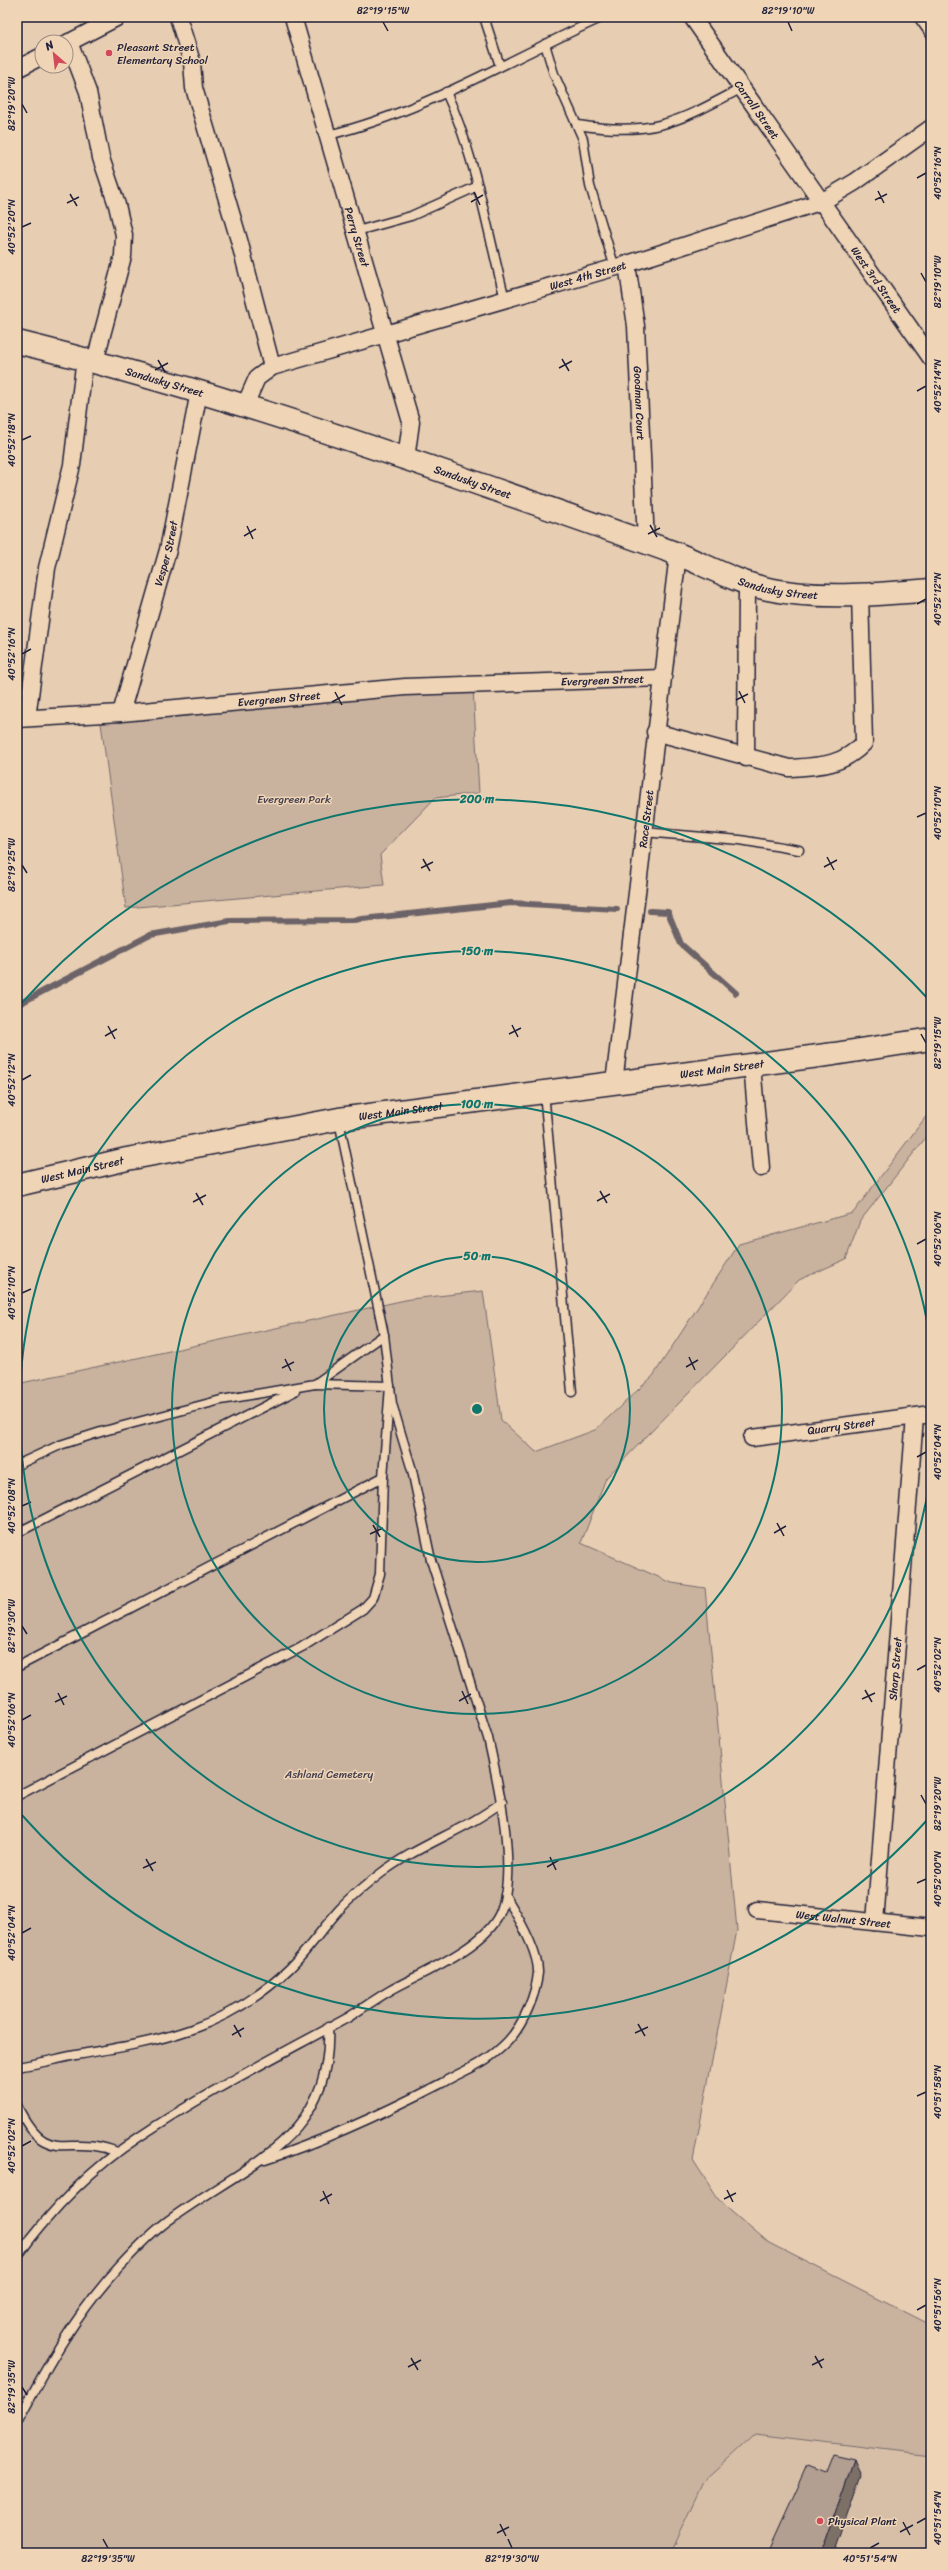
<svg xmlns="http://www.w3.org/2000/svg" width="948" height="2570" font-family="Sriracha,sans-serif">
<style>
.built{fill:#d7bfa7}
.green{fill:#c9b39f;stroke:#766a6d}
.lines{fill:none;stroke-linecap:round;stroke-linejoin:round}
.stream{stroke:#6c6368;stroke-width:6}
.lane-casing{stroke:#22223b;stroke-width:11}
.street-casing{stroke:#22223b;stroke-width:19}
.secondary-casing{stroke:#22223b;stroke-width:25}
.lane{stroke:#efd4b6;stroke-width:8}
.street{stroke:#efd4b6;stroke-width:16}
.secondary{stroke:#efd4b6;stroke-width:22}
.shaded-wall{fill:#7d6f66;stroke:#22223b}
.building{fill:#b29f91;stroke:#22223b}
.ticks{fill:none;stroke:#22223b;stroke-width:1.5}
.ring{fill:none;stroke:#0f766e;stroke-width:2}
.poi-dot{fill:#d1495b;stroke:#efd4b6;stroke-width:1.5}
.labels{text-anchor:middle;dominant-baseline:central;stroke-width:3;stroke-linejoin:round;paint-order:stroke}
.poi-label{font-size:11px;fill:#22223b;stroke:#efd4b6;text-anchor:start}
.street-label{font-size:11px;fill:#22223b;stroke:#efd4b6}
.park-label{font-size:11px;fill:#433f4f;stroke:#efd4b6}
.centre{fill:#0f766e;stroke:#efd4b6;stroke-width:2}
.ring-label{font-size:12px;text-anchor:middle;font-weight:bold;fill:#0f766e;stroke:#efd4b6;stroke-width:3;stroke-linejoin:round;paint-order:stroke}
.neatline{fill:none;stroke:#22223b;stroke-width:1.5}
.ticks-label{font-size:10px;text-anchor:middle;fill:#22223b}
</style>
<rect width="100%" height="100%" fill="#e7cdb1"/>
<filter id="ink" filterUnits="userSpaceOnUse"><feTurbulence type="fractalNoise" baseFrequency=".025" numOctaves="2"/><feDisplacementMap in="SourceGraphic" scale="8" xChannelSelector="R" yChannelSelector="G"/><feConvolveMatrix kernelMatrix="1 2 1 2 8 2 1 2 1" color-interpolation-filters="sRGB"/></filter>
<g filter="url(#ink)">
<path class="built" d="M755,2434L931,2455V2553H670L703,2482Z"/>
<g class="green">
<path d="M473,688L479,793L435,798L380,855L384,885L126,908L101,723Z"/>
<path d="M931,1110V1131L860,1221L846,1259L799,1280L606,1478L581,1543L672,1583L705,1588L737,1930L693,2160L718,2199L769,2243L931,2325V2455L755,2434L703,2482L670,2553H17V1384L410,1299L483,1291L501,1420L536,1452L595,1430L653,1376L739,1244L853,1213Z"/>
</g>
<g class="lines">
<g class="stream">
<path d="M650,911L668,912L681,944L736,993"/>
<path d="M17,1005L150,935L229,921L353,920L511,903L617,909"/>
</g>
<g class="lane-casing">
<g id="lane">
<path d="M484,17L500,66"/>
<path d="M918,17L931,35"/>
<path d="M545,44L554,74L583,139L590,186L615,268"/>
<path d="M446,92C476,157 487,230 505,299"/>
<path d="M578,125C653,137 678,122 742,88"/>
<path d="M328,135C425,112 513,57 603,17"/>
<path d="M357,231L411,216L478,186"/>
<path d="M643,832L740,840L799,850"/>
<path d="M544,1092L572,1392"/>
<path d="M17,1465L60,1445L104,1431L221,1400L315,1384L384,1335"/>
<path d="M17,1533L295,1391"/>
<path d="M17,1667L383,1477L390,1386L315,1384"/>
<path d="M17,1796L302,1647L363,1609L373,1598L380,1574L383,1477"/>
<path d="M17,2067C37,2064 56,2059 76,2055C160,2041 226,2030 290,1968C308,1950 322,1929 339,1910C351,1897 366,1885 380,1874C418,1845 464,1831 502,1802"/>
<path d="M17,2106C49,2170 66,2131 117,2152"/>
<path d="M265,2160C327,2140 384,2113 442,2083C468,2068 486,2064 508,2041C523,2025 536,1995 538,1973C539,1952 516,1913 505,1895"/>
<path d="M17,2257C50,2211 92,2168 139,2137C206,2092 278,2056 349,2017C363,2008 377,1998 391,1990C423,1972 483,1948 499,1915C519,1874 498,1782 488,1738L431,1560L412,1470L392,1404L384,1335L339,1121"/>
<path d="M17,2422C47,2366 77,2312 120,2266C135,2250 151,2233 169,2220C243,2165 334,2140 328,2027"/>
</g>
</g>
<g class="street-casing">
<g id="street">
<path d="M178,17L192,62L194,88L239,240L272,367"/>
<path id="s1" d="M293,17L411,422L406,459"/>
<path id="s2" d="M692,17L931,358"/>
<path d="M69,42L88,92L101,158L117,205L124,235L123,256L95,361"/>
<path d="M66,44L118,17"/>
<path d="M17,69L42,56"/>
<path id="s3" d="M627,264L636,326L646,543"/>
<path id="s4" d="M245,405L257,378L272,367L627,264L823,201L855,182L931,128"/>
<path id="s5" d="M121,713L168,550L199,392"/>
<path d="M27,718L47,568L72,465L85,358"/>
<path id="s6" d="M17,719L121,713L405,687L662,678"/>
<path d="M655,732L789,768C820,766 842,766 864,743L860,593"/>
<path d="M746,758L747,584"/>
<path d="M752,1065L761,1168"/>
<path id="s7" d="M614,1083L678,554"/>
<path id="s8" d="M752,1438L931,1414"/>
<path id="s9" d="M757,1910L931,1928"/>
<path id="s10" d="M875,1922L915,1417"/>
</g>
</g>
<g class="secondary-casing">
<g id="secondary">
<path id="s11" d="M17,342C168,379 315,427 462,478C533,503 604,527 675,553C706,565 735,582 768,589C818,600 881,594 931,590"/>
<path id="s12" d="M17,1185L127,1159L339,1119L834,1054L931,1039"/>
</g>
</g>
<use href="#lane" class="lane"/>
<use href="#street" class="street"/>
<use href="#secondary" class="secondary"/>
</g>
<path class="shaded-wall" d="M854,2459L861,2476L834,2553H821Z"/>
<path class="building" d="M832,2454L854,2459L821,2553H767L807,2465L825,2472Z"/>
</g>
<path class="ticks" d="M383,22L388,31M788,22L792,31M22,104L27,113M917,178L926,173M878,191L884,203M474,192L480,205M70,194L77,206M875,200L887,194M471,202L483,195M67,203L79,197M22,227L31,223M921,273L926,282M562,359L569,371M158,360L165,372M559,368L572,361M155,370L168,363M917,391L926,386M22,440L31,436M650,525L657,537M247,526L253,539M648,534L660,528M244,536L256,529M917,604L926,599M22,654L31,649M739,691L745,703M335,692L342,705M736,700L748,694M332,702L345,695M917,817L926,813M827,857L834,870M423,859L430,871M22,865L27,873M824,867L837,860M421,868L433,862M512,1025L518,1037M108,1026L115,1039M509,1034L521,1028M921,1034L926,1043M105,1036L117,1029M22,1080L31,1075M600,1191L607,1203M196,1193L203,1205M597,1201L610,1194M193,1202L206,1195M917,1244L926,1239M22,1293L31,1289M689,1357L695,1370M285,1359L291,1371M686,1367L698,1360M282,1368L294,1362M917,1457L926,1452M22,1506L31,1502M777,1523L784,1536M373,1525L380,1537M774,1533L786,1526M370,1534L383,1528M22,1626L27,1634M917,1670L926,1665M865,1690L872,1702M462,1691L468,1704M58,1693L64,1705M862,1699L875,1693M459,1701L471,1694M55,1702L67,1696M22,1720L31,1715M921,1795L926,1804M550,1857L556,1870M146,1859L153,1871M547,1867L559,1860M143,1868L156,1862M917,1883L926,1879M22,1933L31,1928M638,2024L645,2036M234,2025L241,2037M635,2033L648,2027M232,2035L244,2028M917,2096L926,2092M22,2146L31,2141M727,2190L733,2202M323,2191L329,2204M724,2199L736,2193M320,2201L332,2194M917,2310L926,2305M815,2356L822,2368M411,2358L418,2370M812,2365L824,2359M408,2367L421,2360M22,2387L27,2395M903,2522L910,2535M917,2523L926,2518M500,2524L506,2536M900,2532L913,2525M497,2533L509,2527M103,2539L108,2548M508,2539L512,2548M870,2548L879,2543"/>
<g class="ring">
<circle cx="477" cy="1409" r="153"/>
<circle cx="477" cy="1409" r="305"/>
<path d="M931 1473A458 458 0 1 1 931 1345"/>
<path d="M930 1817A610 610 0 0 1 20 1813M20 1005A610 610 0 0 1 930 1001"/>
</g>
<g class="poi-dot">
<circle cx="109" cy="53" r="4"/>
<circle cx="820" cy="2521" r="4"/>
</g>
<g class="labels">
<g class="poi-label">
<text x="117" y="47">Pleasant Street<tspan x="117" dy="13">Elementary School</tspan></text>
<text x="828" y="2521">Physical Plant</text>
</g>
<g class="street-label">
<text stroke="none"><textPath href="#s2" startOffset="113">Carroll Street</textPath></text>
<text stroke="none"><textPath href="#s1" startOffset="229">Perry Street</textPath></text>
<text stroke="none"><textPath href="#s4" startOffset="377">West 4th Street</textPath></text>
<text stroke="none"><textPath href="#s2" startOffset="321">West 3rd Street</textPath></text>
<text stroke="none"><textPath href="#s11" startOffset="153">Sandusky Street</textPath></text>
<text stroke="none"><textPath href="#s3" startOffset="140">Goodman Court</textPath></text>
<text stroke="none"><textPath href="#s11" startOffset="477">Sandusky Street</textPath></text>
<text stroke="none"><textPath href="#s5" startOffset="166">Vesper Street</textPath></text>
<text stroke="none"><textPath href="#s11" startOffset="801">Sandusky Street</textPath></text>
<text stroke="none"><textPath href="#s6" startOffset="587">Evergreen Street</textPath></text>
<text stroke="none"><textPath href="#s6" startOffset="263">Evergreen Street</textPath></text>
<text stroke="none"><textPath href="#s7" startOffset="266">Race Street</textPath></text>
<text stroke="none"><textPath href="#s12" startOffset="715">West Main Street</textPath></text>
<text stroke="none"><textPath href="#s12" startOffset="391">West Main Street</textPath></text>
<text stroke="none"><textPath href="#s12" startOffset="67">West Main Street</textPath></text>
<text stroke="none"><textPath href="#s8" startOffset="90">Quarry Street</textPath></text>
<text stroke="none"><textPath href="#s10" startOffset="254">Sharp Street</textPath></text>
<text stroke="none"><textPath href="#s9" startOffset="87">West Walnut Street</textPath></text>
</g>
<g class="park-label">
<text x="294" y="799">Evergreen Park</text>
<text x="329" y="1774">Ashland Cemetery</text>
</g>
</g>
<circle cx="477" cy="1409" r="6" class="centre"/>
<g class="ring-label">
<text x="477" y="803">200 m</text>
<text x="477" y="955">150 m</text>
<text x="477" y="1108">100 m</text>
<text x="477" y="1260">50 m</text>
</g>
<rect width="948" height="2570" fill="none" stroke="#efd4b6" stroke-width="44"/>
<g transform="translate(54 54) rotate(332)"><circle r="19" fill="#efd4b6" stroke="#9d8d85"/>
<path d="M0-3L7 15L0 10L-7 15Z" fill="#d1495b"/>
<text y="-6" font-size="11" font-weight="bold" text-anchor="middle" fill="#22223b">N</text>
</g>
<rect x="22" y="22" width="904" height="2526" class="neatline"/>
<g class="ticks-label">
<text x="383" y="14">82°19'15"W</text>
<text x="788" y="14">82°19'10"W</text>
<text transform="translate(11 104) rotate(-90)" y="4">82°19'20"W</text>
<text transform="translate(937 173) rotate(-90)" y="4">40°52'16"N</text>
<text transform="translate(11 227) rotate(-90)" y="4">40°52'20"N</text>
<text transform="translate(937 282) rotate(-90)" y="4">82°19'10"W</text>
<text transform="translate(937 386) rotate(-90)" y="4">40°52'14"N</text>
<text transform="translate(11 440) rotate(-90)" y="4">40°52'18"N</text>
<text transform="translate(937 599) rotate(-90)" y="4">40°52'12"N</text>
<text transform="translate(11 654) rotate(-90)" y="4">40°52'16"N</text>
<text transform="translate(937 813) rotate(-90)" y="4">40°52'10"N</text>
<text transform="translate(11 865) rotate(-90)" y="4">82°19'25"W</text>
<text transform="translate(937 1043) rotate(-90)" y="4">82°19'15"W</text>
<text transform="translate(11 1080) rotate(-90)" y="4">40°52'12"N</text>
<text transform="translate(937 1239) rotate(-90)" y="4">40°52'06"N</text>
<text transform="translate(11 1293) rotate(-90)" y="4">40°52'10"N</text>
<text transform="translate(937 1452) rotate(-90)" y="4">40°52'04"N</text>
<text transform="translate(11 1506) rotate(-90)" y="4">40°52'08"N</text>
<text transform="translate(11 1626) rotate(-90)" y="4">82°19'30"W</text>
<text transform="translate(937 1665) rotate(-90)" y="4">40°52'02"N</text>
<text transform="translate(11 1720) rotate(-90)" y="4">40°52'06"N</text>
<text transform="translate(937 1804) rotate(-90)" y="4">82°19'20"W</text>
<text transform="translate(937 1879) rotate(-90)" y="4">40°52'00"N</text>
<text transform="translate(11 1933) rotate(-90)" y="4">40°52'04"N</text>
<text transform="translate(937 2092) rotate(-90)" y="4">40°51'58"N</text>
<text transform="translate(11 2146) rotate(-90)" y="4">40°52'02"N</text>
<text transform="translate(937 2305) rotate(-90)" y="4">40°51'56"N</text>
<text transform="translate(11 2387) rotate(-90)" y="4">82°19'35"W</text>
<text transform="translate(937 2518) rotate(-90)" y="4">40°51'54"N</text>
<text x="108" y="2562">82°19'35"W</text>
<text x="512" y="2562">82°19'30"W</text>
<text x="870" y="2562">40°51'54"N</text>
</g>
</svg>
